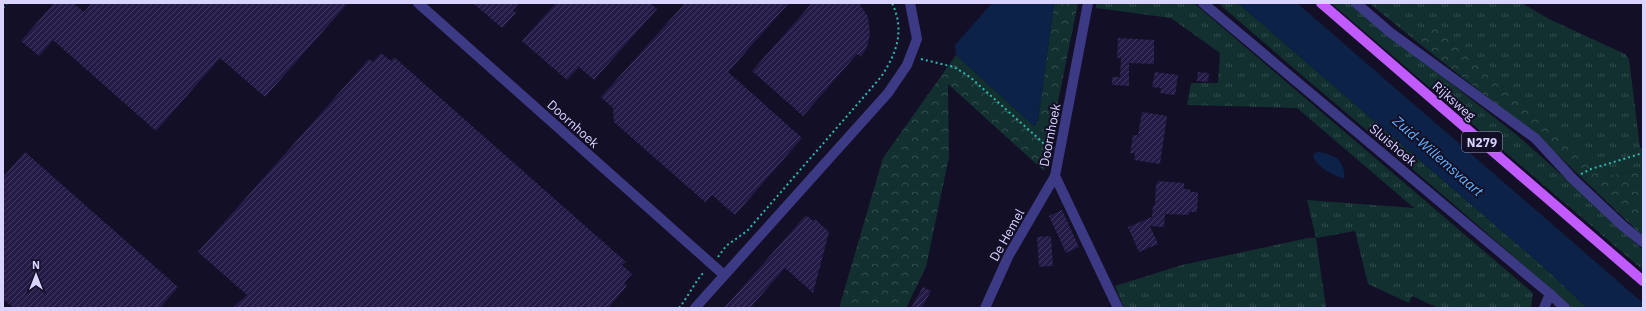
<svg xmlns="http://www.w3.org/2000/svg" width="1646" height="311" font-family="'IBM Plex Sans',sans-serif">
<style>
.grass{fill:url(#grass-tufts)}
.forest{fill:url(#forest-crowns)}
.water{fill:#0c2248}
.building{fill:url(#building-hatch)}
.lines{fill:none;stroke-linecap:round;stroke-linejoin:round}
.path{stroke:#2fb8b0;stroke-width:2;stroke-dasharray:2 3;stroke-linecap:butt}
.minor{stroke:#3d3a85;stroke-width:10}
.tertiary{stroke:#3d3a85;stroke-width:10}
.primary{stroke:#c25bff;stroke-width:10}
.labels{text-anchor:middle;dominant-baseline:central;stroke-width:4;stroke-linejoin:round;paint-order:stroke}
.shield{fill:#130f26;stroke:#9e99be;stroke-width:1}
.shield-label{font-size:12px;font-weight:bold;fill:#d9d4ff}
.street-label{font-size:13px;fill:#d9d4ff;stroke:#130f26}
.water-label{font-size:14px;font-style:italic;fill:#62b6ff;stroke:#130f26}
</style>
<defs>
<pattern id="grass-tufts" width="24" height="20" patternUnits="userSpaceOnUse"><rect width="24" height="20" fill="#12302f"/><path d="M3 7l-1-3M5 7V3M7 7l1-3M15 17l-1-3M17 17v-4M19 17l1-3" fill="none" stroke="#344d4e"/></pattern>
<pattern id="forest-crowns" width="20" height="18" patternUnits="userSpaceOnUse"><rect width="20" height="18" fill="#12302f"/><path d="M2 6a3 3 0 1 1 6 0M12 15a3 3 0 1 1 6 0" fill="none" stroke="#344d4e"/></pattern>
<pattern id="building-hatch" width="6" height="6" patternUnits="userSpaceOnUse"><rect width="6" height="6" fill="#241b47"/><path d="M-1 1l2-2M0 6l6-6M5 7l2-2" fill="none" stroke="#433b63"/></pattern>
</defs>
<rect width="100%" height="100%" fill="#130f26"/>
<g class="grass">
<path d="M1096,3H1194L1533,293L1531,308H1438L1412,296L1409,303L1368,284L1355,231L1316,238L1326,308H1124L1115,286L1182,265L1308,238H1316L1307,200L1414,208L1297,108L1187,105L1191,83H1218L1220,53L1171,18L1096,8Z"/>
<path d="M1218,3H1238L1546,269L1587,308H1571C1456,203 1335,105 1218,3Z"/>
<path d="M1331,3H1349L1518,136L1574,186L1643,250V270Z"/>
<path d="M1369,3H1522L1549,19L1625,54L1629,59L1640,148H1643V169L1613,175L1429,24L1416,41Z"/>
</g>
<g class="forest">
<path d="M1054,3H1078L1044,171L948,84L949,157L926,267L906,308H839L883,158L956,55L1034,126L1038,121Z"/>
<path d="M1429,23L1613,175L1643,169V236L1559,156L1524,126L1416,41Z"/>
</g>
<g class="water">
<path d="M992,3H1054L1038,121L1034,126L956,55L955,45Z"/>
<path d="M1238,3H1297L1643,303V308H1587L1546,269Z"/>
<path d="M1319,152C1331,155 1339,156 1343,168C1344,172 1345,174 1344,178C1334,177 1317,166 1313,157L1315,153Z"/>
</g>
<g class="building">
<path d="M54,3H73L84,12L92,3H348L265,97L220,58L156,131L53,40L39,56L21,41Z"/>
<path d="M473,3H519L513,10L516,13L502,28Z"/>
<path d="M556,3H650L657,9L594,80L579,67L567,80L522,41Z"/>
<path d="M685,3H789L728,72L802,138L735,215L712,195L705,202L614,122L613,108L601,97Z"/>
<path d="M812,3H859L868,17L870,34L867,47L861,57L857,54L803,116L752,71Z"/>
<path d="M1118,38L1154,40V64L1129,63V86L1112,85V77H1120L1121,58H1117Z"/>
<path d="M381,53L391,61L394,57L626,262L622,265L632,274L624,283L627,286L608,308H232L247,295L198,252L369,59L373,62Z"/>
<path d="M1155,72L1178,75L1175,95L1160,93L1161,88L1152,87Z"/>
<path d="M1198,72L1209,73L1208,82L1197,81Z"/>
<path d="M1142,112L1167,116L1160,164L1134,160L1135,153H1130L1133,135H1138Z"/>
<path d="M25,152L178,287L160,308H14L3,299V177Z"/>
<path d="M1158,181L1184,183V189H1190V192H1198L1197,212H1189V215L1165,214L1164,227L1150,226L1158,244L1139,252L1128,227L1152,217L1153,206L1155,205L1156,184H1157Z"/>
<path d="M1062,210L1079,247L1066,253L1049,216Z"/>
<path d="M806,215L813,221L815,219L829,232L813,293L785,268L750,308H724Z"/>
<path d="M1051,236L1053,266L1039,267L1037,237Z"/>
<path d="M923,287L931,291L922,308H911Z"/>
</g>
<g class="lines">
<g class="path">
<path d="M3,8L7,3"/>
<path d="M921,59L954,67L970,77L1039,139L1050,150"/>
<path d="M1581,174L1591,169L1643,153"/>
<path d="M718,257L726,246L747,231L881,77C897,53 905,30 892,3"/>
<path d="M679,308C688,297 694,283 704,272"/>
</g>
<g class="minor">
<path d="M418,3L724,275"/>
<path d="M1088,3L1055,176L1118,308"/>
<path d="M1356,3L1391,33L1535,138L1573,179L1623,226L1643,242"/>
<path d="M1550,294L1565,308"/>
<path d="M695,308L888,93L907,65L917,39L910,3"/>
<path d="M985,308L1009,255L1055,176"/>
</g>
<path class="tertiary" d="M1203,3L1550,294L1544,308"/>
<path class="primary" d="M1321,3L1643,281"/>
</g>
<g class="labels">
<rect class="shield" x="1462" y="132" width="40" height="20" rx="3"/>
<g class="shield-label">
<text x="1482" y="142">N279</text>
</g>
<g class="street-label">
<text transform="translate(1454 101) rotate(41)">Rijksweg</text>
<text transform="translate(573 124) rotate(42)">Doornhoek</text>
<text transform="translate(1050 135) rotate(-79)">Doornhoek</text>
<text transform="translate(1393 145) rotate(40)">Sluishoek</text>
<text transform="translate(1007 235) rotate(-61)">De Hemel</text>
</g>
<g class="water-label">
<text transform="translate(1438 156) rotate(41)">Zuid-Willemsvaart</text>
</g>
</g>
<rect width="1646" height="311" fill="none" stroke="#d9d4ff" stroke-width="8"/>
<g transform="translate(36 275)" stroke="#130f26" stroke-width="3" paint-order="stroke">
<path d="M0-3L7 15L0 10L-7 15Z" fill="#d9d4ff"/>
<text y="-6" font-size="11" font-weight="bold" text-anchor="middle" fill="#d9d4ff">N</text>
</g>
</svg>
